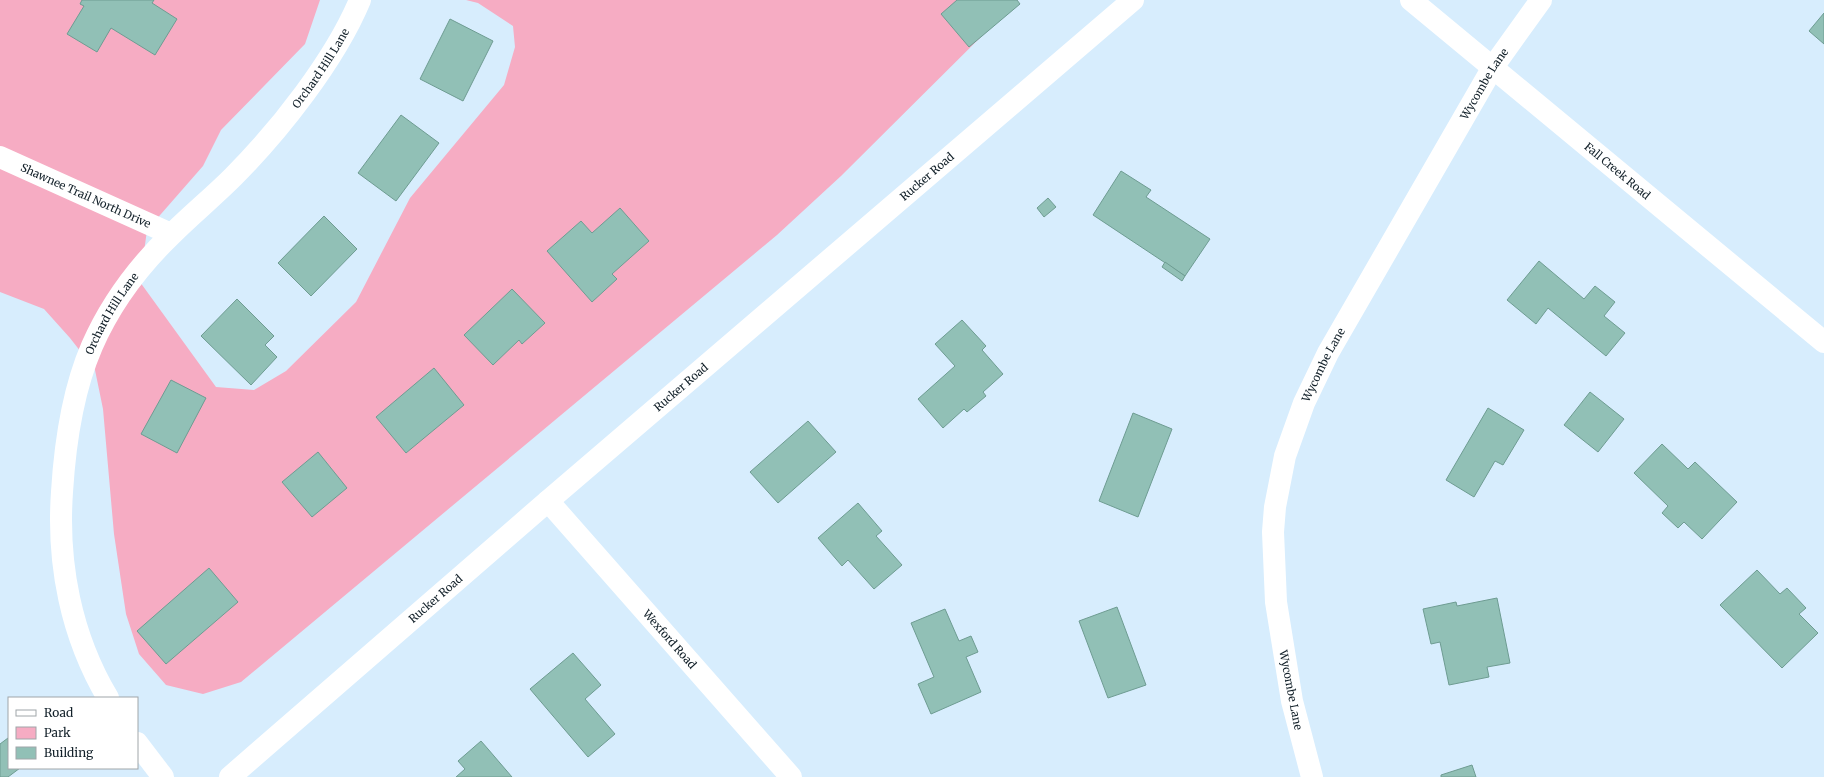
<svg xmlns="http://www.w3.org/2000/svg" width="1824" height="777" font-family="Merriweather,serif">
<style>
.green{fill:#f6acc3}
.building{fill:#91c0b6;stroke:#6e9c92}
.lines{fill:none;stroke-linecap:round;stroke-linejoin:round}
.street{stroke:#fff;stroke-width:22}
.secondary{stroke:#fff;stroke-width:22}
.labels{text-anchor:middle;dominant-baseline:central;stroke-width:3.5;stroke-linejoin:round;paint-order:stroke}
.street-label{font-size:11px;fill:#122029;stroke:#fff}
</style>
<rect width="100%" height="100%" fill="#d7edfd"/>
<path class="green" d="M0,0H320L305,44L221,130L203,166L147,230L140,282L216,387L254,390L286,371L356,302L410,198L504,85L515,47L513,26L478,3L466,0H1018L841,176L777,235L241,682L203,694L166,685L139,654L126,614L114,534L103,409L95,370L70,338L44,309L0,292Z"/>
<g class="building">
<path d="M82,0H154L152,3L177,19L155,55L111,28L97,52L67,34L84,6L80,4Z"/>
<path d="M957,0H1017L1020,4L969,47L941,14Z"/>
<path d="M1824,13V44L1809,31Z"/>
<path d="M450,19L493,41L463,101L420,79Z"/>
<path d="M401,115L439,143L396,201L358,173Z"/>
<path d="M1121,171L1151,190L1146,197L1210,239L1185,276L1093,215Z"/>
<path d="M1048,198L1056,207L1044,217L1037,208Z"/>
<path d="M620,208L649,241L612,274L617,279L592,302L547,251L581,221L592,233Z"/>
<path d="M324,216L357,249L311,296L278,263Z"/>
<path d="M1539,261L1584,299L1595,286L1615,302L1604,316L1625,333L1606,356L1548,308L1536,324L1507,300Z"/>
<path d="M1165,262L1185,276L1182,281L1162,267Z"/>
<path d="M512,289L545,323L522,344L519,340L493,365L464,335Z"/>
<path d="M237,299L274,336L265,345L277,357L251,385L201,336Z"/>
<path d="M962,320L986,346L982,350L1003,374L983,392L986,396L967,412L964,409L943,428L918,399L955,366L935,344Z"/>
<path d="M434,368L464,405L406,453L376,417Z"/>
<path d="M171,380L206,398L177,453L141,434Z"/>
<path d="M1590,392L1624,419L1598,452L1564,425Z"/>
<path d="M1488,408L1524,430L1503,465L1495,461L1474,497L1446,480Z"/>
<path d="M1133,413L1172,429L1138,517L1099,501Z"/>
<path d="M808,421L836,452L778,503L750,472Z"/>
<path d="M1662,444L1688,469L1695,462L1737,502L1702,539L1684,522L1678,528L1662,513L1668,506L1634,473Z"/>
<path d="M318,452L347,488L312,517L282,482Z"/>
<path d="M858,503L882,531L876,536L902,565L874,589L848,560L842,566L818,538Z"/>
<path d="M209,568L238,602L166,664L137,631Z"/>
<path d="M1757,570L1780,594L1787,588L1806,608L1799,614L1818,633L1782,668L1720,605Z"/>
<path d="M1497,598L1510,663L1487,667L1489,677L1449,685L1440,642L1431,644L1423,609L1456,602L1457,606Z"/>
<path d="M1117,607L1146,685L1108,698L1079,621Z"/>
<path d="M945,609L959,641L971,636L978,652L966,657L981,692L931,714L918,684L934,677L911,623Z"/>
<path d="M573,653L601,685L585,699L615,734L588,757L530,689Z"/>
<path d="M8,738L9,768H20L8,777H0V744Z"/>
<path d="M481,741L488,749L512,777H456L465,769L458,761Z"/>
<path d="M1472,765L1476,777H1441V775Z"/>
</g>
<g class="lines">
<g class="street">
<path id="s1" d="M0,157L171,234"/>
<path id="s2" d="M548,501L791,777"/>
<path id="s3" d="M108,698C71,636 57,564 62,492C65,443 72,392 92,346C110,305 139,266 171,235C191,215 213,197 233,177C279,131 335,60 360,0"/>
<path d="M137,743L163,777"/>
<path id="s4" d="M1312,777L1292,701L1276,602L1273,532L1275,507L1285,456L1304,403L1328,353L1493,67L1541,0"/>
</g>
<g class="secondary">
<path id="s5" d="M1411,0L1824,342"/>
<path id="s6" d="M230,777L548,501L1133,0"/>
</g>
</g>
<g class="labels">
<g class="street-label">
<text stroke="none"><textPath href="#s3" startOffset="726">Orchard Hill Lane</textPath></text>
<text stroke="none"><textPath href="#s4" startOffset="749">Wycombe Lane</textPath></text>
<text stroke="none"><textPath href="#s5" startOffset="268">Fall Creek Road</textPath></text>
<text stroke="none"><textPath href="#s6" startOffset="920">Rucker Road</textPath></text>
<text stroke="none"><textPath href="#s1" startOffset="94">Shawnee Trail North Drive</textPath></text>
<text stroke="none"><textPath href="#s3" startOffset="402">Orchard Hill Lane</textPath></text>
<text stroke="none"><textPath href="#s4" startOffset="425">Wycombe Lane</textPath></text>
<text stroke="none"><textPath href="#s6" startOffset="596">Rucker Road</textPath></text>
<text stroke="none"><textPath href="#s6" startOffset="272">Rucker Road</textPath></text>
<text stroke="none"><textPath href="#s2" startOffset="184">Wexford Road</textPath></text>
<text transform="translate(1291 690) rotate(79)">Wycombe Lane</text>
</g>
</g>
<rect x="8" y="697" width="130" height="72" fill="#ffffff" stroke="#a0a6a9"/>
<rect x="16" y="710" width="20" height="6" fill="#ffffff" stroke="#a0a6a9"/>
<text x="44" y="717" font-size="12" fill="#122029">Road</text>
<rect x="16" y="727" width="20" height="12" fill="#f6acc3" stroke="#a0a6a9"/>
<text x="44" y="737" font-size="12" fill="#122029">Park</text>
<rect x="16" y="747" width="20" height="12" fill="#91c0b6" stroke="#a0a6a9"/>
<text x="44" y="757" font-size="12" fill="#122029">Building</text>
</svg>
